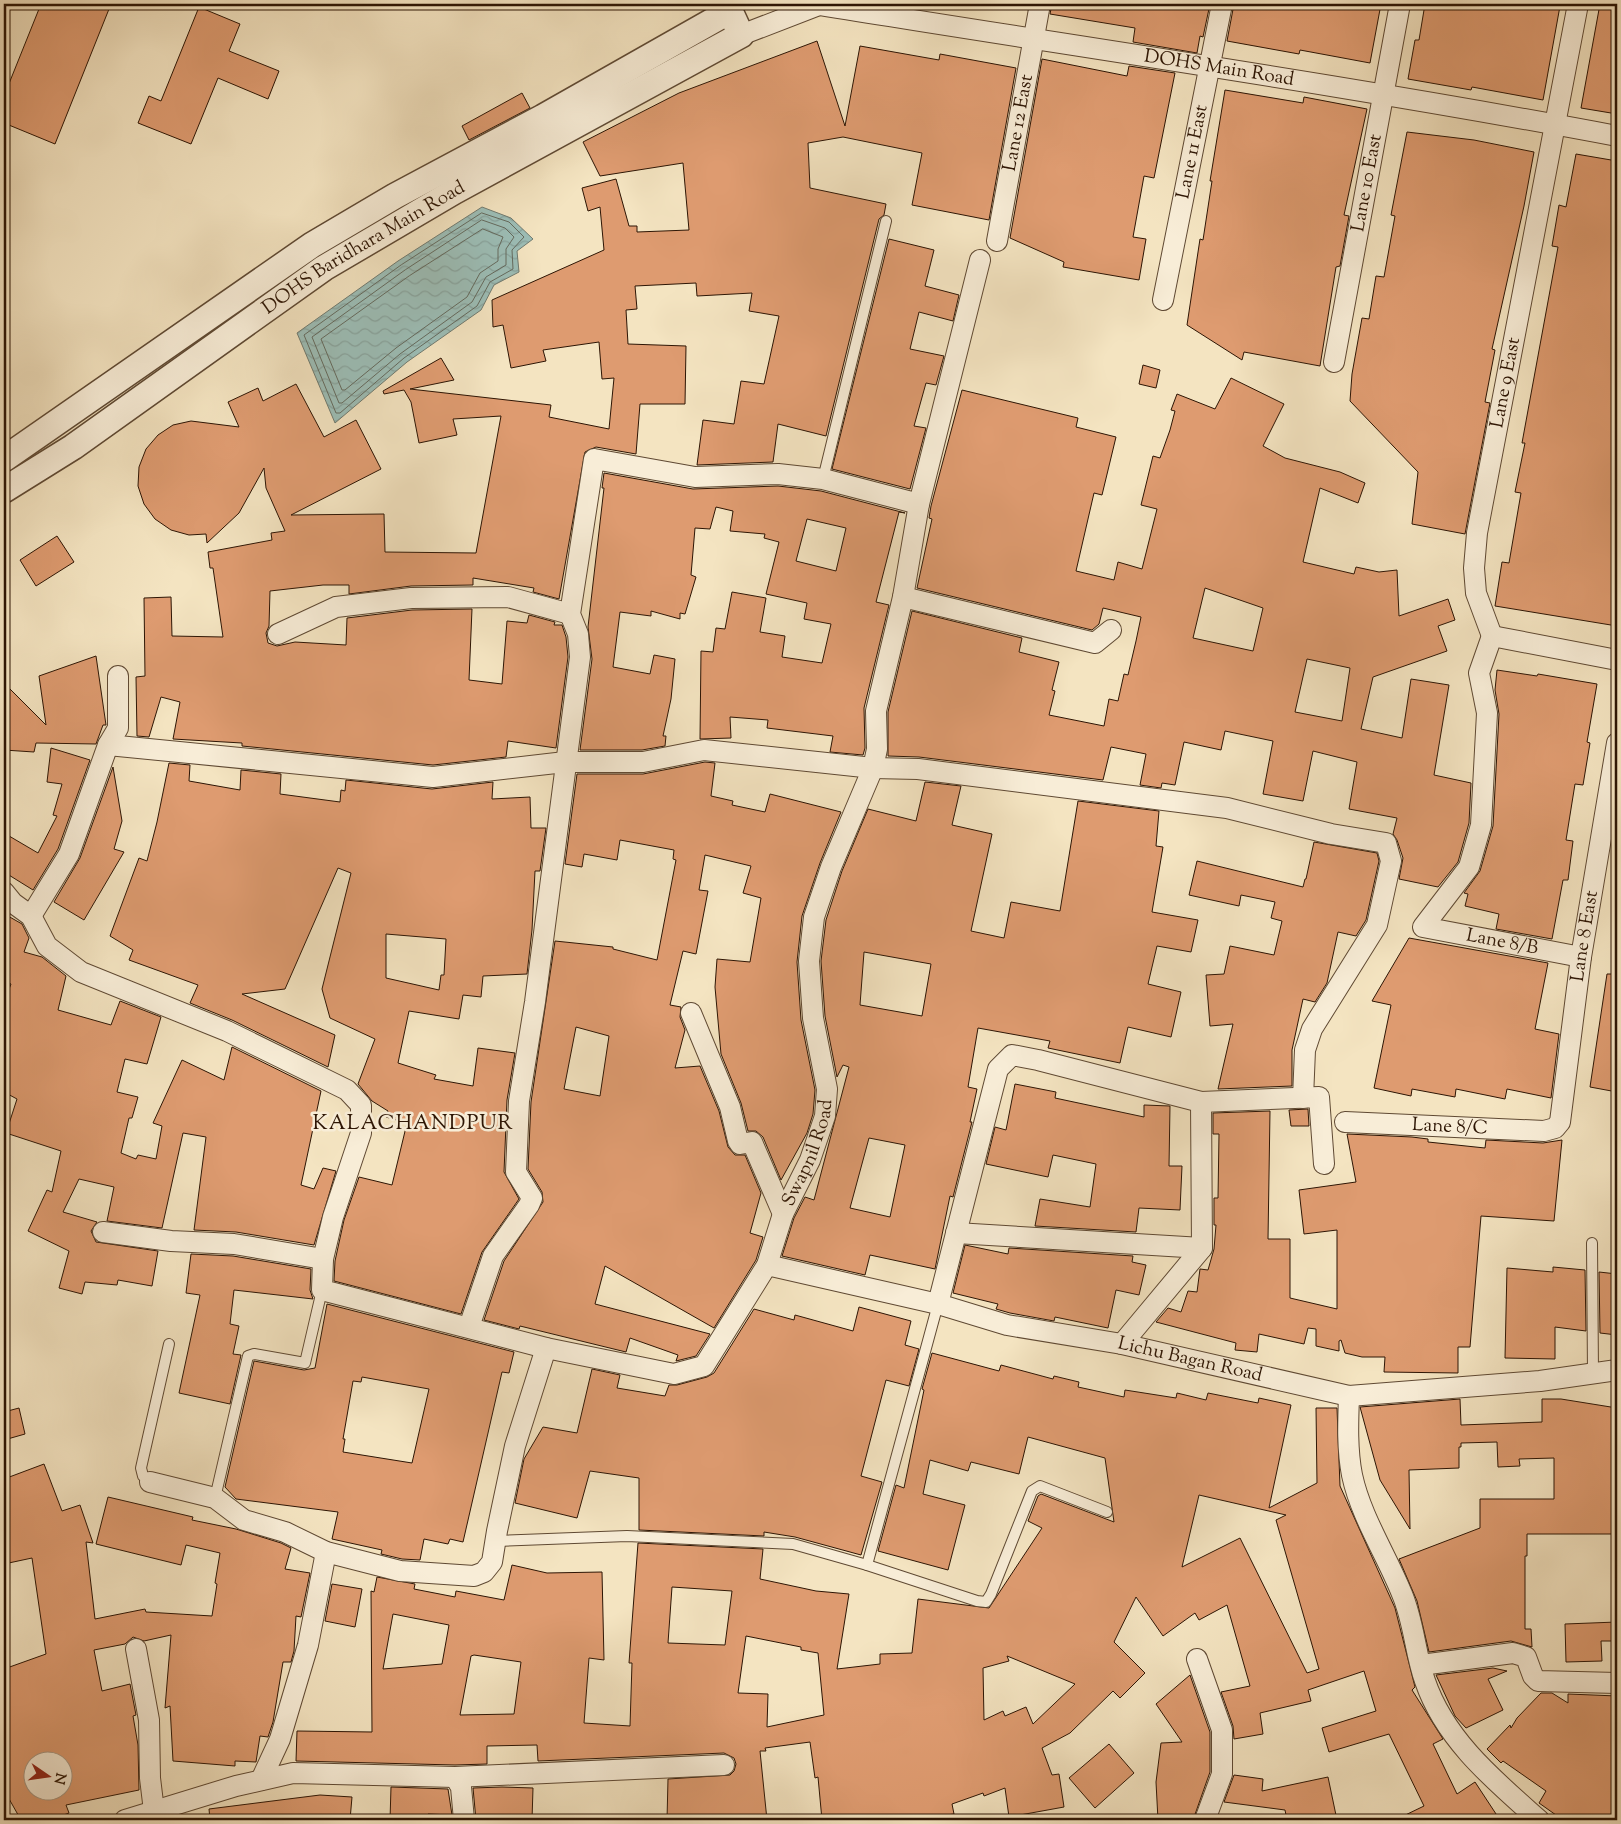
<svg xmlns="http://www.w3.org/2000/svg" width="1621" height="1824" font-family="'Sorts Mill Goudy',serif">
<style>
.water{fill:url(#water-waves);stroke:#707a6f}
.lines{fill:none;stroke-linecap:round;stroke-linejoin:round}
.shore{stroke:#646a5e;stroke-width:1}
.building{fill:#de9b70;stroke:#2d1504;fill-rule:evenodd}
.service-casing{stroke:#5f4933;stroke-width:12}
.minor-casing{stroke:#5f4933;stroke-width:22}
.tertiary-casing{stroke:#5f4933;stroke-width:28}
.service{stroke:#f8edd7;stroke-width:10}
.minor{stroke:#f8edd7;stroke-width:20}
.tertiary{stroke:#f8edd7;stroke-width:25}
.labels{text-anchor:middle;dominant-baseline:central;stroke-width:5;stroke-linejoin:round;paint-order:stroke}
.street-label{font-size:19px;fill:#2d1504;stroke:#f8edd7}
.quarter-label{font-size:21px;letter-spacing:1px;fill:#2d1504;stroke:#f8edd7}
</style>
<defs>
<pattern id="water-waves" width="16" height="10" patternUnits="userSpaceOnUse" patternTransform="scale(1.25)"><rect width="16" height="10" fill="#9cbeb7"/><path d="M0 5q4-4 8 0t8 0" fill="none" stroke="#87a29c"/></pattern>
</defs>
<rect width="100%" height="100%" fill="#f4e4c1"/>
<filter id="stains"><feTurbulence type="fractalNoise" baseFrequency=".004" numOctaves="4"/><feColorMatrix values="0 0 0 0 .2 0 0 0 0 .09 0 0 0 0 .02 0 0 0 .5 -.17"/></filter>
<radialGradient id="worn" r=".72"><stop offset=".6" stop-color="#630" stop-opacity="0"/><stop offset="1" stop-color="#630" stop-opacity=".3"/></radialGradient>
<path class="water" d="M482,207L511,218L533,239L517,251L519,272L494,285L481,310L407,362L335,423L297,333L398,261Z"/>
<g class="lines">
<g class="shore">
<path d="M482,213L509,222L524,237L512,250L513,269L490,282L477,306L404,358L340,413H336L304,335L401,265Z"/>
<path d="M482,220L505,228L514,237L506,249V265L486,277L472,302L400,354L342,403H339L312,337L405,270Z"/>
<path d="M483,229L503,237L498,249V261L480,273L467,297L396,348L345,390H342L321,339L409,276Z"/>
</g>
</g>
<g class="building">
<path d="M41,4H111L55,144L4,123V96Z"/>
<path d="M1052,4H1210L1203,37L1200,36L1197,53L1133,42L1135,28L1050,14Z"/>
<path d="M1234,4H1381L1370,63L1300,50L1299,54L1227,41Z"/>
<path d="M1425,4H1547L1560,6L1543,100L1472,87L1471,90L1408,79L1415,40H1419Z"/>
<path d="M1600,4H1617V114L1581,108Z"/>
<path d="M199,7L240,24L229,51L279,71L268,99L218,78L191,144L138,123L149,96L161,101Z"/>
<path d="M817,41L845,126L860,46L939,60L940,54L1016,68L989,220L912,205L922,153L843,137L808,143L810,188L886,204L884,215L879,219L826,436L778,424L773,462L697,465L703,420L734,424L741,381L764,384L779,316L749,311L752,293L697,296L696,283L635,286L637,309L626,310L628,344L686,346L685,404H640L636,454L596,447L585,452L559,599L533,592L534,588L473,578V585L411,586L349,594V585H323L270,591L269,626L266,633L268,643L277,646L295,642L346,645L347,618L412,610L472,609L469,680L502,684L507,621L527,623L529,615L555,622L554,625H562L566,637L568,657L556,748L508,741L506,757L433,765L242,746V743L173,739L180,702L161,697L149,737L137,736L136,677L145,676L144,598L171,597L172,636L223,637L213,568H210L208,552L272,540L271,533L285,531L266,488L264,468L239,513L207,543L206,534L189,535L171,530L155,519L144,504L138,486L139,467L146,449L158,435L173,425L191,421L239,427L228,402L258,388L263,401L296,384L324,437L356,420L381,469L291,515L384,514L385,552L476,553L501,416L453,419L457,435L419,443L411,402L404,390L384,394L383,391L441,358L454,380L410,389L551,405L549,417L609,429L614,378L602,379L599,342L543,350L546,361L511,368L503,325L493,327L492,300L604,250L600,207L588,211L582,188L616,179L629,226H637V232L689,230L683,163L600,176L583,142L679,93Z"/>
<path d="M1042,59L1127,76L1129,66L1175,73L1154,178L1144,176L1133,237L1146,239L1139,280L1063,267L1064,262L1010,238Z"/>
<path d="M1225,90L1303,103L1304,97L1367,109L1344,215L1349,216L1340,266L1336,267L1320,366L1244,352L1242,360L1187,325L1200,239L1203,240L1212,181H1210Z"/>
<path d="M522,93L530,108L469,140L462,126Z"/>
<path d="M1407,132L1474,140L1534,152L1524,206L1492,349L1495,350L1485,402L1490,403L1465,534L1412,524L1418,472L1350,401L1352,374L1362,318L1369,319L1376,276L1384,277L1395,216L1391,215Z"/>
<path d="M1576,154L1617,161V626L1495,606L1502,562L1509,563L1521,493L1515,492L1525,443H1522L1558,247L1552,246L1559,205L1566,207Z"/>
<path d="M889,239L934,250L925,286L959,295L953,321L919,312L910,349L944,356L936,385L926,383L914,426L926,428L910,489L832,469Z"/>
<path d="M1143,365L1160,370L1156,388L1139,384Z"/>
<path d="M1231,378L1284,404L1263,446L1285,458L1340,472L1365,483L1358,503L1320,488L1303,562L1354,574L1356,567L1379,572L1397,570L1399,616L1448,599L1455,620L1438,626L1447,651L1373,677L1361,729L1402,738L1411,679L1449,685L1434,775L1471,783L1469,823L1458,862L1438,887L1399,879L1403,858L1397,840L1393,834L1397,818L1349,809L1357,762L1313,751L1303,801L1263,794L1273,741L1225,731L1221,750L1184,742L1175,785L1162,783L1161,788L1140,785L1146,754L1111,747L1103,780L919,757L888,756V712L912,611L1022,638L1019,652L1059,662L1052,690L1055,691L1049,715L1104,726L1109,699L1118,701L1124,674L1128,675L1136,641L1141,617L1103,608L1099,624L1092,630L917,588L932,519L929,518L931,506L962,390L1078,418L1076,427L1116,437L1102,495L1094,493L1076,571L1114,580L1118,562L1142,569L1157,509L1141,505L1153,456L1160,458L1170,430L1175,411L1171,410L1177,394L1215,409ZM1205,588L1263,608L1253,651L1193,638ZM1307,659L1350,668L1342,721L1295,712Z"/>
<path d="M604,473L693,489L778,486L821,491L905,513L899,512L876,602L889,605L864,708L865,748L863,755L830,752L833,736L767,728L768,720L730,717L731,738L700,739L701,651L713,652L716,628L725,629L732,592L766,598L760,632L785,636L782,657L822,663L831,624L804,619L807,603L766,594L779,542L764,538L765,534L730,531L733,511L716,507L710,529L695,528L691,575L696,577L685,614L680,613V619L651,611V616L620,612L613,667L650,674L654,655L675,659L671,699L663,736H666L665,746L642,750H580L592,659L588,627L604,488H602ZM807,519L846,528L836,571L796,561Z"/>
<path d="M57,536L74,562L36,586L20,560Z"/>
<path d="M96,656L106,725H103L96,744L36,743L34,752L4,750V683L46,725L39,676Z"/>
<path d="M1497,670L1537,676L1538,674L1597,684L1587,742L1590,743L1583,785L1575,784L1566,840L1573,841L1568,880H1563L1552,939L1496,929L1499,914L1465,906L1468,894L1464,893L1480,871L1493,826L1499,714L1495,690Z"/>
<path d="M51,748L90,760L58,849L33,890L4,872V833L38,853L57,816L53,815L62,784L47,782Z"/>
<path d="M705,762L715,763L711,796L733,801L732,805L765,812L770,794L841,812L820,863L802,916L797,962L801,1020L815,1090L813,1114L807,1133L781,1180L763,1137L756,1131H748L741,1103L721,1054L715,987L717,959L750,962L761,898L743,893L751,866L705,855L699,890L708,891L696,954L683,951L670,1005L681,1007L680,1017L685,1030L675,1068L700,1066L719,1111L728,1147L735,1155H745L761,1193L750,1233L763,1237L756,1260L714,1328L605,1266L595,1304L710,1334L696,1356L676,1361L678,1355L630,1338L626,1352L520,1326L519,1329L484,1320L504,1261L543,1202L542,1192L528,1169L531,1102L555,941L613,947V949L657,960L676,860L673,859L674,850L620,840L617,860L584,854L582,867L565,864L577,774H643ZM576,1027L609,1036L600,1096L564,1089Z"/>
<path d="M169,763L190,765L189,781L240,790L241,770L281,774L280,794L340,802L341,790L345,791L346,780L432,789L493,782L492,799L530,797L531,828H546L540,871H535L532,930L527,974L483,976L481,997L463,995L459,1019L409,1011L398,1063L436,1075L434,1079L473,1086L478,1048L515,1053L507,1100L504,1172L519,1199L482,1252L461,1314L334,1281L335,1261L344,1220L359,1177L392,1185L407,1123L386,1117L388,1111L372,1101L358,1084L375,1039L330,1018L322,989L351,873L338,868L285,989L242,994L335,1035L328,1067L232,1020L190,1003L198,985L129,960L133,950L110,936L139,858L147,861L157,822ZM386,934L446,939L444,975H441L439,990L386,978Z"/>
<path d="M113,767L122,821L114,849L124,852L84,920L54,902L80,858Z"/>
<path d="M925,782L961,786L952,825L992,834L971,931L1004,938L1011,902L1060,911L1078,801L1159,811L1156,846L1163,847L1152,912L1198,920L1191,952L1157,946L1148,984L1181,992L1171,1037L1128,1027L1120,1063L1048,1048L1050,1041L978,1028L968,1087L977,1089L970,1122H972L953,1197L950,1196L935,1269L870,1255L865,1275L782,1256L794,1218L805,1197L814,1200L849,1067L843,1065L837,1077L825,1016L821,961L826,920L842,871L868,809L916,821ZM864,952L931,964L922,1016L860,1005ZM869,1138L905,1145L890,1217L850,1208Z"/>
<path d="M1314,842L1377,853L1379,861L1366,920L1356,936L1338,932L1327,983L1315,1002L1303,999L1292,1050V1086L1218,1089L1233,1024L1210,1026L1206,975L1224,974L1230,946L1274,955L1282,921L1271,918L1275,902L1241,895L1239,906L1189,895L1197,861L1303,887L1305,879H1306Z"/>
<path d="M8,916L22,924L29,938L24,952L42,957L66,976L58,1010L111,1025L120,1001L161,1017L147,1064L125,1059L117,1092L138,1097L132,1118H129L121,1153L136,1159L138,1155L156,1159L162,1126L153,1123L182,1060L224,1080L232,1047L321,1091L301,1185L314,1189L323,1168L336,1171L314,1245L236,1232L194,1230L206,1137L183,1133L162,1228L107,1221L114,1187L79,1179L63,1212L97,1222L91,1231L96,1242L158,1251L152,1286L118,1280L117,1285L85,1282L82,1294L59,1288L69,1251L28,1231L47,1190L52,1192L61,1151L6,1133L17,1099L4,1092V1002L11,984L4,981V927Z"/>
<path d="M1409,938L1548,963L1535,1029L1559,1034L1551,1098L1507,1089L1505,1099L1456,1089L1455,1097L1412,1089L1411,1096L1374,1088L1391,1005L1372,1001Z"/>
<path d="M1607,974H1617V1092L1590,1087Z"/>
<path d="M1015,1084L1056,1092L1055,1098L1144,1117V1105L1170,1106L1169,1166H1182L1180,1210L1139,1208L1136,1232L1035,1226L1040,1199L1090,1207L1096,1164L1053,1155L1048,1177L986,1164L995,1127L1006,1130Z"/>
<path d="M1308,1109L1309,1126H1291L1289,1110Z"/>
<path d="M1270,1111L1268,1239H1290V1298L1337,1309V1230L1304,1234L1299,1190L1356,1182L1347,1134L1412,1137L1428,1139V1142L1485,1148L1486,1140L1543,1143L1562,1140L1554,1221L1481,1216L1470,1347H1458V1373L1384,1372L1385,1357H1362L1345,1353L1341,1340L1339,1341V1351L1316,1346V1329L1308,1328L1304,1344L1259,1334L1257,1352L1235,1350L1236,1343L1156,1322L1168,1308L1181,1312L1188,1291L1197,1292L1200,1269L1208,1270L1214,1249L1216,1225H1214V1198H1218L1219,1134H1213V1113Z"/>
<path d="M965,1245L1008,1254L1009,1248L1133,1256L1132,1262L1146,1265L1139,1295L1116,1290L1108,1328L1055,1317L1054,1321L1010,1313L996,1309L998,1304L953,1293Z"/>
<path d="M191,1254L233,1256L311,1269L310,1290L313,1299L234,1290L230,1324L239,1326L233,1354L241,1355L230,1404L179,1393L200,1295L186,1293Z"/>
<path d="M1553,1267L1585,1270L1586,1331L1555,1327V1359L1505,1358L1507,1268L1553,1272Z"/>
<path d="M1599,1272L1617,1274V1335L1600,1333Z"/>
<path d="M327,1304L514,1352L509,1373L502,1372L463,1542L450,1539L448,1544L424,1539L420,1560L402,1559L381,1554L382,1550L332,1539L338,1512L236,1499L225,1487L254,1361L304,1370L315,1368ZM362,1377L429,1389L412,1463L343,1452L345,1439H343L353,1381L361,1382Z"/>
<path d="M859,1307L911,1321L905,1345L919,1349L909,1386L886,1380L861,1476L882,1482L861,1555L795,1537L764,1532V1536L639,1530V1478L590,1471L577,1518L515,1503L524,1459L543,1427L577,1433L592,1369L620,1375L617,1388L665,1396L669,1385H677L707,1377L714,1373L754,1309L794,1320L795,1315L853,1331Z"/>
<path d="M932,1353L999,1371L1001,1365L1053,1379L1054,1376L1079,1382L1078,1387L1124,1397L1125,1390L1176,1398L1177,1393L1206,1400L1208,1393L1258,1403L1259,1398L1291,1405L1269,1508L1317,1483L1316,1408H1337L1340,1486L1395,1608L1415,1687L1412,1690L1443,1739L1433,1744L1457,1794L1475,1782L1500,1820H1395L1424,1806L1389,1734L1329,1752L1322,1728L1376,1711L1364,1671L1308,1690L1311,1701L1260,1713L1263,1734L1234,1739L1233,1726L1221,1692L1250,1686L1227,1605L1199,1620L1195,1613L1163,1636L1136,1597L1114,1642L1145,1673L1120,1698L1113,1691L1070,1733L1042,1748L1052,1775L1059,1774L1064,1807L1009,1817L1005,1788L984,1796L983,1793L952,1804L954,1814L907,1820H822L818,1777L815,1778L810,1742L765,1748L766,1751H760L767,1820H667L668,1779L730,1775L734,1771L736,1764L734,1758L724,1753L538,1761L537,1745L487,1746V1764L455,1765L296,1761L297,1731L372,1732L371,1591L374,1592L377,1577L415,1584L414,1589L455,1597L456,1591L504,1600L512,1565L547,1573L602,1572L604,1660L589,1658L584,1723L630,1726L632,1663H629L638,1543L763,1549L760,1579L816,1591L849,1594L837,1669L880,1664V1654L912,1653L918,1599L989,1608L1042,1528L1028,1521L1038,1496L1041,1494L1114,1522L1105,1458L1028,1437L1019,1474L971,1462L968,1471L930,1460L923,1494L965,1505L948,1570L878,1551L896,1485L904,1488L924,1390L922,1389ZM1199,1495L1286,1515L1276,1520L1319,1669L1307,1673L1240,1538L1182,1567ZM672,1587L732,1591L725,1645L668,1643ZM393,1614L449,1625L442,1664L383,1669ZM746,1636L801,1647V1650L818,1653L824,1715L767,1727L768,1694L738,1693ZM474,1655L521,1662L514,1714L460,1715L471,1656ZM1007,1656L1012,1658L1075,1684L1033,1724L1026,1707L1005,1716L1003,1711L984,1720L983,1668L1009,1661Z"/>
<path d="M1460,1399L1461,1425L1542,1422V1399H1561L1617,1408V1534H1527V1556H1525V1629H1531L1532,1647L1511,1641L1429,1652L1417,1601L1399,1559L1480,1528V1499H1554V1458L1519,1459L1520,1466L1498,1467L1497,1442L1461,1443V1447H1459V1468L1409,1470L1410,1529L1380,1480L1360,1407Z"/>
<path d="M19,1408L25,1434L4,1440V1412Z"/>
<path d="M44,1464L62,1511L80,1505L93,1543L86,1542L95,1619L145,1609L146,1612L212,1616L217,1584L215,1583L220,1553L186,1545L181,1565L96,1544L108,1497L193,1517L192,1520L236,1529L281,1543L291,1548L285,1569L310,1573L301,1617L296,1616L294,1651L291,1662H283L273,1722L268,1737L260,1736L256,1762L235,1761V1766L173,1761L170,1706L165,1708L171,1635L144,1641L133,1637L125,1644L94,1650L102,1691L130,1684L136,1715L133,1716L138,1745L139,1790L66,1805L69,1813L50,1820H21L4,1790V1669L46,1654L32,1558L4,1564V1479ZM32,1762H62V1792H32Z"/>
<path d="M332,1584L362,1589L355,1627L325,1621Z"/>
<path d="M1617,1622V1641H1601L1602,1661L1566,1662L1565,1624Z"/>
<path d="M1493,1668L1507,1671L1488,1679L1503,1710L1466,1728L1455,1716L1436,1675Z"/>
<path d="M1190,1675L1210,1732V1772L1193,1820H1158L1156,1782L1161,1743L1182,1742L1156,1704Z"/>
<path d="M1541,1693H1552L1568,1703V1694L1617,1696V1820H1563L1539,1803L1546,1791L1503,1761L1501,1763L1487,1749L1510,1725L1511,1728L1517,1718Z"/>
<path d="M1109,1744L1134,1773L1095,1808L1069,1778Z"/>
<path d="M1234,1775L1263,1779L1262,1791L1328,1777L1337,1820H1287L1285,1810L1224,1802Z"/>
<path d="M391,1787L448,1789L452,1815L428,1814V1820H390Z"/>
<path d="M502,1787L533,1788L532,1820H476L473,1788Z"/>
<path d="M320,1795L352,1797L350,1820H210L209,1809Z"/>
</g>
<g class="lines">
<g class="service-casing">
<g id="service">
<path d="M823,479L886,221"/>
<path d="M1592,1243L1593,1373"/>
<path d="M150,1482L143,1476L141,1468L169,1344"/>
<path d="M215,1498L248,1356L254,1354L305,1363L322,1290"/>
<path d="M497,1541L627,1536L793,1544L867,1565L977,1601L986,1602L991,1594L1032,1491L1040,1486L1107,1512"/>
<path d="M867,1565L938,1304"/>
</g>
</g>
<g class="minor-casing">
<g id="minor">
<path id="s1" d="M819,5C1085,48 1352,86 1617,136"/>
<path d="M741,35L819,5"/>
<path id="s2" d="M997,241L1040,4"/>
<path id="s3" d="M1163,300L1222,4"/>
<path id="s4" d="M1334,362L1400,4"/>
<path d="M903,597L1095,643L1111,630"/>
<path d="M278,634L336,607L411,598L508,597L570,614"/>
<path id="s5" d="M1492,636L1476,593L1474,568L1477,533L1578,4"/>
<path id="s6" d="M1492,636L1479,673L1487,713L1481,825L1469,867L1423,927L1581,957"/>
<path d="M1492,636L1617,660"/>
<path d="M108,745L433,777L565,762H643L704,750L873,768L918,769L1227,808L1331,834L1386,843L1391,861L1377,925L1312,1029L1305,1050L1303,1098"/>
<path id="s7" d="M4,892L13,903L31,916L47,946L81,972L227,1031L347,1090L361,1105V1133L333,1217L323,1259L322,1290L546,1348L674,1374L704,1366L767,1265L783,1214L810,1160L825,1116L827,1089L813,1018L809,961L814,917L831,867L873,768L877,749L876,711L903,597L919,504L980,260"/>
<path d="M31,916L69,854L108,745L118,728V676"/>
<path d="M691,1013L730,1107L738,1141L740,1144L752,1142L783,1214"/>
<path id="s8" d="M1345,1122L1544,1131L1555,1128L1560,1122L1581,957L1617,743"/>
<path d="M103,1232L171,1241L234,1244L323,1259"/>
<path d="M956,1233L1202,1248"/>
<path id="s9" d="M767,1265L938,1304L1007,1325L1122,1344L1349,1396L1540,1381L1617,1370"/>
<path d="M938,1304L998,1069L1012,1055L1038,1060L1201,1102L1319,1097L1324,1164"/>
<path d="M469,1327L493,1256L529,1205L532,1198L516,1172L519,1101L535,1002L580,657L578,634L570,614L594,459L695,477L778,474L823,479L919,504"/>
<path d="M1122,1344L1202,1248L1201,1102"/>
<path d="M1349,1396C1348,1423 1347,1449 1352,1475C1361,1517 1386,1554 1402,1594C1414,1622 1415,1653 1425,1681C1445,1740 1495,1781 1539,1820"/>
<path d="M150,1482L215,1498L244,1520L285,1532L326,1552L400,1571L474,1576L484,1572L492,1562L497,1531L515,1446L546,1348"/>
<path d="M136,1649L149,1720L150,1778L154,1811"/>
<path d="M1197,1659L1222,1730V1774L1205,1820"/>
<path d="M1421,1665L1513,1653L1526,1657L1533,1676L1538,1681L1617,1683"/>
<path d="M455,1777L461,1787L464,1820"/>
<path d="M261,1780L280,1739L308,1645L326,1552"/>
<path d="M125,1820L236,1786L293,1773L455,1777L724,1765"/>
</g>
</g>
<g class="tertiary-casing">
<g id="tertiary">
<path d="M4,459L312,245L395,196L543,117L730,11"/>
<path id="s10" d="M4,490L73,447L324,268L455,191L741,35L730,11"/>
</g>
</g>
<use href="#service" class="service"/>
<use href="#minor" class="minor"/>
<use href="#tertiary" class="tertiary"/>
</g>
<g class="labels">
<g class="street-label">
<text stroke="none"><textPath href="#s1" startOffset="405">DOHS Main Road</textPath></text>
<text stroke="none"><textPath href="#s2" startOffset="120">Lane 12 East</textPath></text>
<text stroke="none"><textPath href="#s3" startOffset="151">Lane 11 East</textPath></text>
<text stroke="none"><textPath href="#s4" startOffset="182">Lane 10 East</textPath></text>
<text stroke="none"><textPath href="#s10" startOffset="434">DOHS Baridhara Main Road</textPath></text>
<text stroke="none"><textPath href="#s5" startOffset="259">Lane 9 East</textPath></text>
<text stroke="none"><textPath href="#s8" startOffset="406">Lane 8 East</textPath></text>
<text stroke="none"><textPath href="#s6" startOffset="392">Lane 8/B</textPath></text>
<text stroke="none"><textPath href="#s8" startOffset="105">Lane 8/C</textPath></text>
<text stroke="none"><textPath href="#s7" startOffset="1248">Swapnil Road</textPath></text>
<text stroke="none"><textPath href="#s9" startOffset="434">Lichu Bagan Road</textPath></text>
</g>
<g class="quarter-label">
<text x="413" y="1124">KALACHANDPUR</text>
</g>
</g>
<rect width="1621" height="1824" fill="none" stroke="#f4e4c1" stroke-width="20"/>
<rect x="5" y="5" width="1611" height="1814" fill="none" stroke="#2d1504" stroke-width="2.5"/>
<rect x="10" y="10" width="1601" height="1804" fill="none" stroke="#2d1504"/>
<g transform="translate(48 1776) rotate(103)"><circle r="24" fill="#f8edd7" stroke="#a79783"/>
<path d="M0-4L9 19L0 12L-9 19Z" fill="#8f2418"/>
<text y="-8" font-size="14" font-weight="bold" text-anchor="middle" fill="#2d1504">N</text>
</g>
<rect width="100%" height="100%" filter="url(#stains)"/>
<rect width="100%" height="100%" fill="url(#worn)"/>
</svg>
